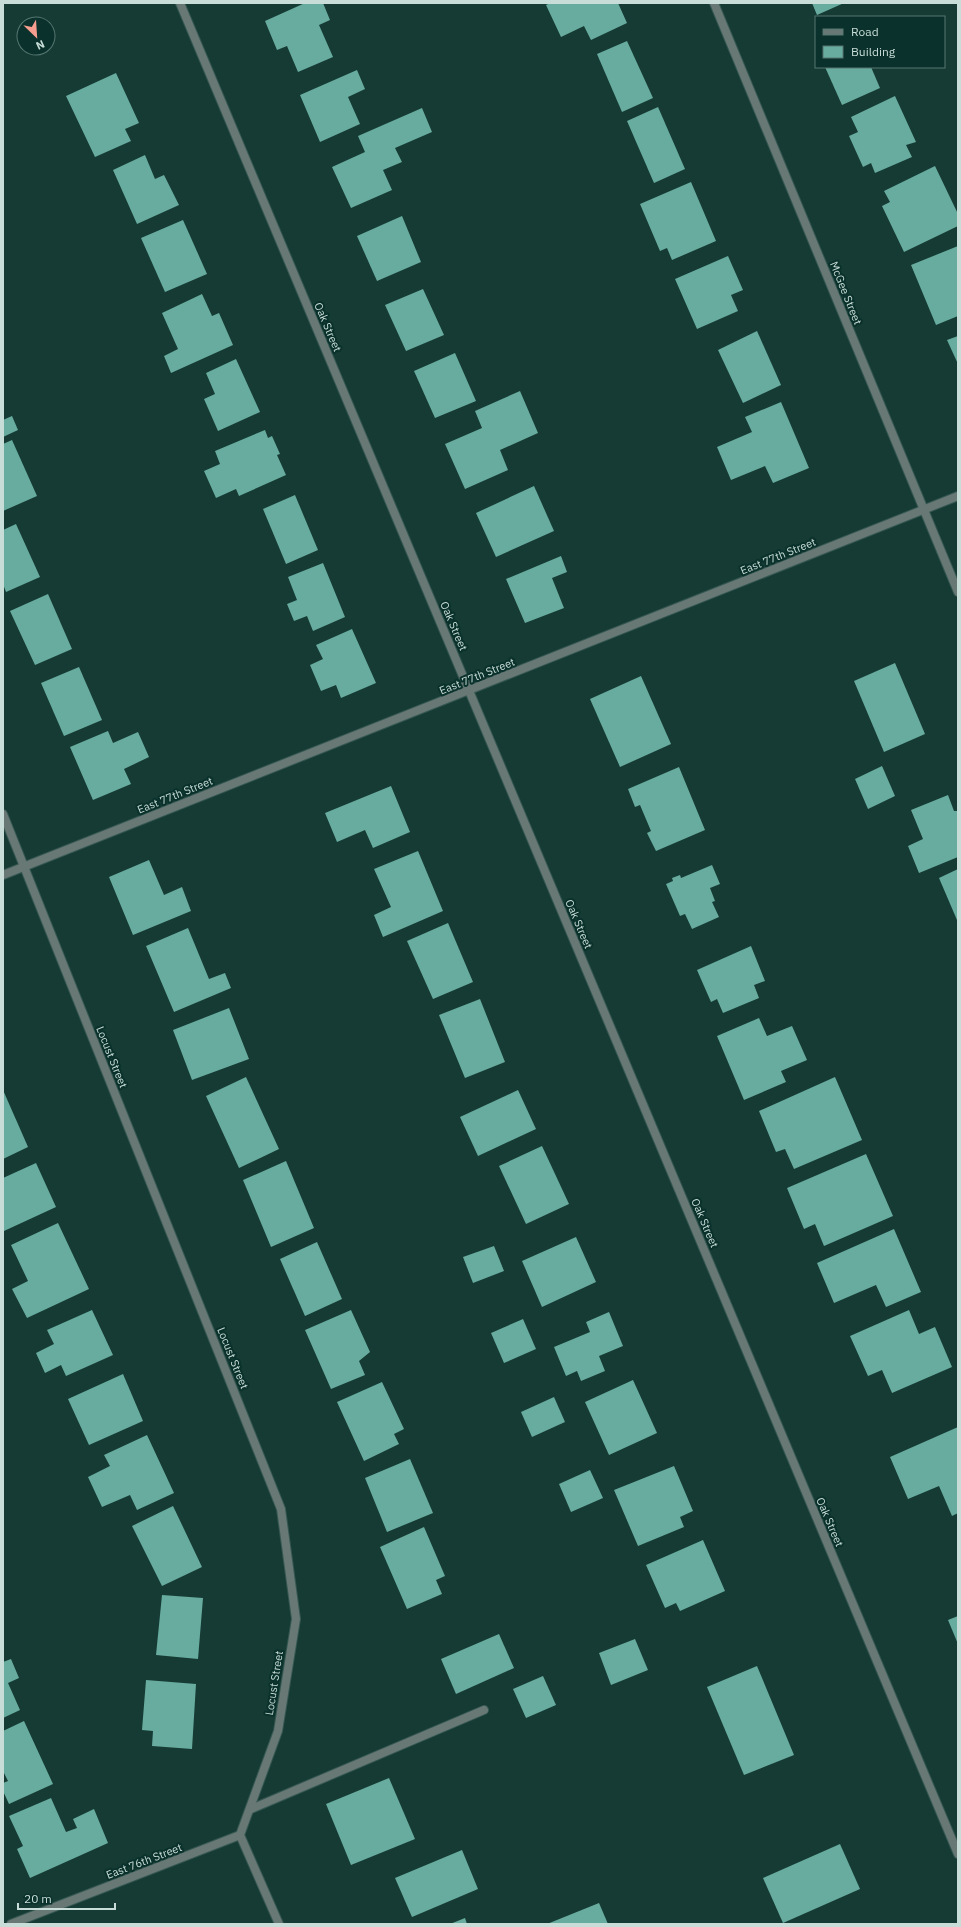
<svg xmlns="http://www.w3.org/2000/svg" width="961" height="1927" font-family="'IBM Plex Sans',sans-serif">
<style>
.building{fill:#67ac9e}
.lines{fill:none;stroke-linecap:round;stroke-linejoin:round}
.lane-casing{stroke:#365852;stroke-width:10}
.street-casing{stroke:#365852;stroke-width:10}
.lane{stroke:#687875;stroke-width:8}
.street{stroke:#687875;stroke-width:8}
.labels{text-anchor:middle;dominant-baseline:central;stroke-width:4;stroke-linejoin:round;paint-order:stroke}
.street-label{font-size:11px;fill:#c9ddd8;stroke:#0a312b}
</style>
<rect width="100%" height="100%" fill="#163b35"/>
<g class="building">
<path d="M305,3H323L330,20L319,25L333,57L298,72L287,46L277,50L265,21Z"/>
<path d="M550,3H618L627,23L591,40L584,26L561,37L546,5Z"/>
<path d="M812,3H844L817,15Z"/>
<path d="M627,41L653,98L622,112L597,54Z"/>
<path d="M825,67H871L880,88L842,105Z"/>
<path d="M357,70L365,89L348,97L360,124L320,142L300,95Z"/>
<path d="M116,73L139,123L125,129L131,141L95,157L66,96Z"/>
<path d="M895,96L916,142L906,145L912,157L875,173L871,163L863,167L849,136L858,132L851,117Z"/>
<path d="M658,107L685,169L654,183L627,121Z"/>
<path d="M422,108L432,132L395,148L402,162L383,170L392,190L351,208L332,167L365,152L358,136Z"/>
<path d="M145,155L155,179L164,175L179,205L137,224L113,170Z"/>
<path d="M935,166L958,214V226L904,252L882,206L890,202L884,191Z"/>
<path d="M691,182L716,241L672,260L667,248L660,251L640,204Z"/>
<path d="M402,216L421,262L377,281L357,236Z"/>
<path d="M183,220L207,274L165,292L141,238Z"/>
<path d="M958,246V316L936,325L911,265Z"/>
<path d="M728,256L743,290L731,295L738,311L697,329L675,279Z"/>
<path d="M423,289L444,335L406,351L385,305Z"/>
<path d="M202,294L212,316L219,313L233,345L171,373L164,356L178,349L162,313Z"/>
<path d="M757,331L781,385L743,403L718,350Z"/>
<path d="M958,336V364L947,340Z"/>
<path d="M455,353L476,401L435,418L414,371Z"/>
<path d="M236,359L260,412L218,431L204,399L215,394L206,373Z"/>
<path d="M520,391L538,433L500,450L508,470L465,489L445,444L482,428L475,411Z"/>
<path d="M781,402L809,468L773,483L765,466L731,480L717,447L752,432L745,417Z"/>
<path d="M12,416L18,430L3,437V420Z"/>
<path d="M265,430L268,438L272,436L280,454L277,455L286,475L239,496L236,489L216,498L204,471L220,464L215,451Z"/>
<path d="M12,440L37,496L3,511V444Z"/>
<path d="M534,486L554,531L496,557L476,513Z"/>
<path d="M295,495L318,550L286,564L263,509Z"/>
<path d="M16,524L40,577L6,592L3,584V530Z"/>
<path d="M561,556L567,572L552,578L564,608L525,623L506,579Z"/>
<path d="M323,563L345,617L313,631L307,616L294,621L287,604L297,600L288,577Z"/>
<path d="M48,594L72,649L35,665L10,611Z"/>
<path d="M352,629L376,683L341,698L336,685L321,691L310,665L323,659L316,645Z"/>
<path d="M895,663L925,734L884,752L854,681Z"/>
<path d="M79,667L102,720L64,736L41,683Z"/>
<path d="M641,676L671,744L620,767L590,699Z"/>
<path d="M108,731L113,743L138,732L149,757L124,769L131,784L93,800L70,747Z"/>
<path d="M882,766L895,796L868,809L855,779Z"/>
<path d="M679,767L705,830L656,851L647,833L651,831L640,805L635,807L628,789Z"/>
<path d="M391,786L410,832L373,848L365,830L337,842L325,813Z"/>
<path d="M948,795L954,811H957L958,814V857L919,873L908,846L923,839L911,810Z"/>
<path d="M418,851L443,911L383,937L374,915L391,907L374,869Z"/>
<path d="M149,860L164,895L182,887L191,911L133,935L109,877Z"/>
<path d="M712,865L720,884L710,888L715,901L712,902L719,917L692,929L685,914L680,916L666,884L673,881L672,878L680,875L681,878Z"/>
<path d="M958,869V920H957L939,878Z"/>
<path d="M448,923L473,982L433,999L407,941Z"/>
<path d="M188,928L209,979L225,973L231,988L174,1012L146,946Z"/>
<path d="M751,946L765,981L754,985L759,998L723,1013L717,999L711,1002L697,970Z"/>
<path d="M480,999L505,1062L465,1078L439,1015Z"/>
<path d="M229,1008L249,1059L192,1080L173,1030Z"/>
<path d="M759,1018L767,1036L792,1026L807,1060L781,1071L786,1082L744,1100L717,1036Z"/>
<path d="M246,1077L279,1149L239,1168L206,1096Z"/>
<path d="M835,1077L862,1140L794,1169L785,1149L776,1152L759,1111Z"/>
<path d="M3,1090L28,1147L3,1159Z"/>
<path d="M518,1090L536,1129L478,1156L460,1117Z"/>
<path d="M542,1146L569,1204L526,1224L499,1166Z"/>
<path d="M866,1154L893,1216L824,1246L815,1224L804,1229L787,1188Z"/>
<path d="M286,1161L314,1228L271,1247L243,1180Z"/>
<path d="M36,1163L56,1207L4,1231L3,1178Z"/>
<path d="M58,1223L89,1289L27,1318L12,1289L28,1281L11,1245Z"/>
<path d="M894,1229L921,1292L886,1307L876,1285L834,1303L817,1263Z"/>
<path d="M576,1237L596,1282L542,1307L522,1261Z"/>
<path d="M317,1242L342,1299L305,1316L280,1259Z"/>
<path d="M494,1246L504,1271L473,1283L463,1257Z"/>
<path d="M92,1310L113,1355L66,1376L61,1365L45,1373L36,1353L54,1344L47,1330Z"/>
<path d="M351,1310L370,1352L359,1361L365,1375L331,1389L305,1330Z"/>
<path d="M909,1310L919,1334L935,1327L952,1367L892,1393L882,1370L868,1376L850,1336Z"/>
<path d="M609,1312L623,1346L599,1356L605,1371L581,1381L577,1371L566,1376L554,1347L590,1332L586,1322Z"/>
<path d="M523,1319L536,1349L504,1363L491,1333Z"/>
<path d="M123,1374L143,1421L89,1445L68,1399Z"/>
<path d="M633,1380L657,1433L609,1455L585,1402Z"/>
<path d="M382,1382L404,1429L394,1434L399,1444L364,1461L337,1402Z"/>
<path d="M554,1397L565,1422L532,1437L521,1412Z"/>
<path d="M958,1427V1513L952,1516L939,1486L908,1499L890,1457Z"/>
<path d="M147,1435L174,1493L137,1510L130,1495L102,1507L88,1477L110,1466L104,1455Z"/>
<path d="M410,1459L433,1513L387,1532L365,1478Z"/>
<path d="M674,1466L693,1511L680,1517L684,1527L638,1546L614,1490Z"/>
<path d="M590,1470L603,1498L571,1512L559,1484Z"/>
<path d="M173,1506L202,1567L162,1586L132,1526Z"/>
<path d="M424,1527L445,1576L436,1580L442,1594L407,1609L380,1547Z"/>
<path d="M703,1540L725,1591L680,1611L676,1603L665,1608L646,1565Z"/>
<path d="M162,1595L203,1598L198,1659L156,1655Z"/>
<path d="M958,1616V1644L948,1620Z"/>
<path d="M499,1634L514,1668L456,1694L441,1659Z"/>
<path d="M635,1639L648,1670L611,1685L599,1653Z"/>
<path d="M11,1659L19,1678L8,1683L20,1710L3,1718V1662Z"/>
<path d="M757,1666L794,1755L744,1775L707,1687Z"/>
<path d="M543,1676L556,1705L526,1718L513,1689Z"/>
<path d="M146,1680L196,1684L192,1749L152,1746L153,1731L142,1730Z"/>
<path d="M24,1721L53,1784L9,1804L3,1791V1783L8,1781L3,1771V1731Z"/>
<path d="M389,1778L415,1839L351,1865L326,1804Z"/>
<path d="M51,1798L66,1832L77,1828L73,1819L94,1809L108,1843L30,1878L17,1849L23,1846L9,1816Z"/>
<path d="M840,1844L860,1889L783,1923L763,1878Z"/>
<path d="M462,1850L478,1889L412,1917L395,1878Z"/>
<path d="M599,1903L608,1924H547Z"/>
<path d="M465,1918L467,1924H450Z"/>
</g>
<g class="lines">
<g class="lane-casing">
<path id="lane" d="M251,1809L484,1710"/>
</g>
<g class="street-casing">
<g id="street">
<path d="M180,3L958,1854"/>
<path d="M714,3L958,592"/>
<path d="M3,814L281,1509L296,1619L278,1731L240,1835L279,1924"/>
<path d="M3,875L958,496"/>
<path d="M11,1924L240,1835"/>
</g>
</g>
<use href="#lane" class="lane"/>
<use href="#street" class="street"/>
</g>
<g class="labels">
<g class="street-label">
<text transform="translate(846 293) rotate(68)">McGee Street</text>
<text transform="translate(328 327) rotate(67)">Oak Street</text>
<text transform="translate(778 556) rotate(-22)">East 77th Street</text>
<text transform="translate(454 626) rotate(67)">Oak Street</text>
<text transform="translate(477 676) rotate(-22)">East 77th Street</text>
<text transform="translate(175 795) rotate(-22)">East 77th Street</text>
<text transform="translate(579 924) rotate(67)">Oak Street</text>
<text transform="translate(112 1057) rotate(68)">Locust Street</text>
<text transform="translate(705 1223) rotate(67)">Oak Street</text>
<text transform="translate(233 1358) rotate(68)">Locust Street</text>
<text transform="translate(830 1522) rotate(67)">Oak Street</text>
<text transform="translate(274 1683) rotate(-81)">Locust Street</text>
<text transform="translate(144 1861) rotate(-21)">East 76th Street</text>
</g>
</g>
<rect width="961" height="1927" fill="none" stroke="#c9ddd8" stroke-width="8"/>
<rect x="815" y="16" width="130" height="52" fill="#0a312b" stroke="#567670"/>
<rect x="823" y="29" width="20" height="6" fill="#687875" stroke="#567670"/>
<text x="851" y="36" font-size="12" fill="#c9ddd8">Road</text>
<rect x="823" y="46" width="20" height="12" fill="#67ac9e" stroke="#567670"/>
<text x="851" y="56" font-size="12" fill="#c9ddd8">Building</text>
<g transform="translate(36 36) rotate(155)"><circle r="19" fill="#0a312b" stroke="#567670"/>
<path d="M0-3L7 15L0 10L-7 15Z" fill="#f59d8e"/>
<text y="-6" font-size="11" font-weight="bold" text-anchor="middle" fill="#c9ddd8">N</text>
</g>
<path d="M18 1903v6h97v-6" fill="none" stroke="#c9ddd8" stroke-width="2"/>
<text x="24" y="1903" font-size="12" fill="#c9ddd8" stroke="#0a312b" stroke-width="3" paint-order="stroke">20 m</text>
</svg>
